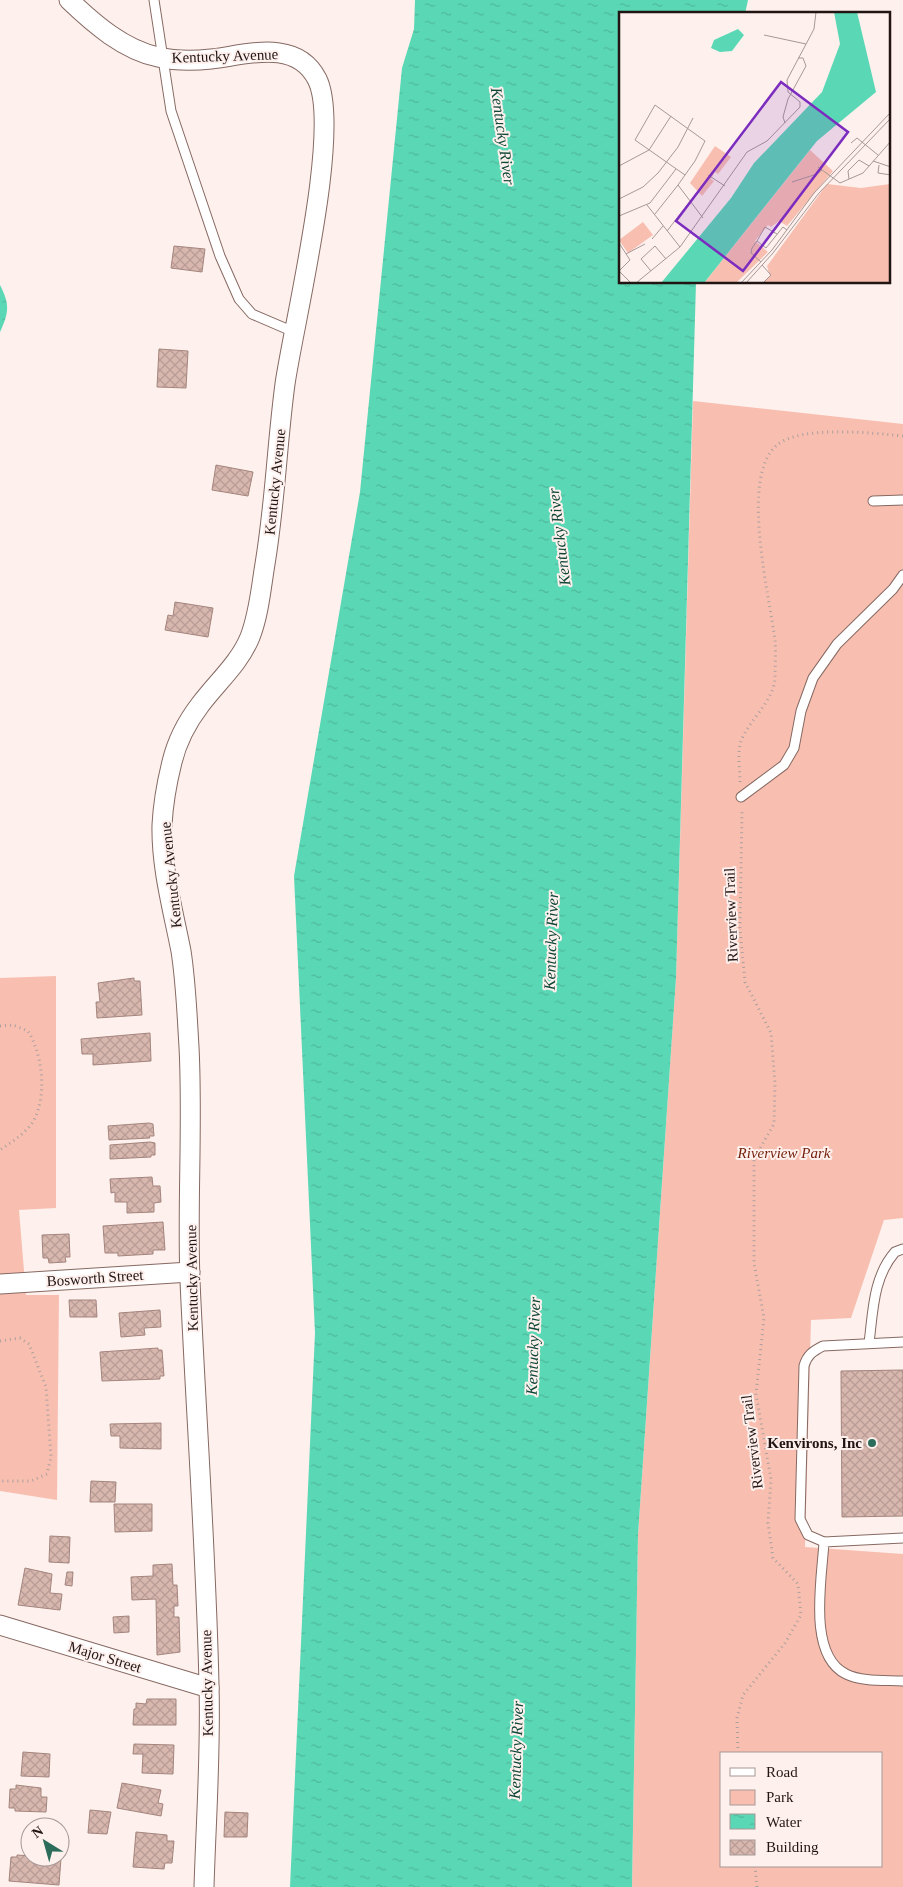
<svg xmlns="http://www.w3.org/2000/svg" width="903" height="1887" font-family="'Times New Roman',serif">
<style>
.park{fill:#f8bfb1;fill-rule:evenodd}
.water{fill:url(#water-ripples)}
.building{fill:url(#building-cross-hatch);stroke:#a3857d}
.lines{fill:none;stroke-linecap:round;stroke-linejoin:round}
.service-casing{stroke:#866962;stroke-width:11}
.minor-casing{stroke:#866962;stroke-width:21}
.path{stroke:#ac9f9c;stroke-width:3;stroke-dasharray:1 4;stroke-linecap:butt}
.service{stroke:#fff;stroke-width:9}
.minor{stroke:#fff;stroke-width:19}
.poi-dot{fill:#2c6c5a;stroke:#fef0ed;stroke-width:2}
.labels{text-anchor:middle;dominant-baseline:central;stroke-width:4;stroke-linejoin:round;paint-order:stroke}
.street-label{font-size:15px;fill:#211513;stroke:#fef0ed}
.park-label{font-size:15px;font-style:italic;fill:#731d09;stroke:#fef0ed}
.poi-label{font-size:15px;font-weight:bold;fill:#211513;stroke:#fef0ed;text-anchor:end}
.water-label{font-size:16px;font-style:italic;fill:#0e4638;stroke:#fef0ed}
.inset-road{fill:none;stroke:#a69896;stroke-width:1}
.view{fill:#7b2cbf;fill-opacity:0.15;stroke:#7b2cbf;stroke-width:2.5}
.inset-edge{fill:none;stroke:#211513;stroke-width:2.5}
</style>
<defs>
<pattern id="water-ripples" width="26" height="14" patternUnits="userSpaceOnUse" patternTransform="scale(1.25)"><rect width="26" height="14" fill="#5ad8b5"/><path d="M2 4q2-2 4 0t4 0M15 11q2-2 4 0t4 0" fill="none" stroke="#4eb89b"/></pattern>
<pattern id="building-cross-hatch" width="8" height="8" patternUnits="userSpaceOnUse" patternTransform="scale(1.25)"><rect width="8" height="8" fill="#d8b7af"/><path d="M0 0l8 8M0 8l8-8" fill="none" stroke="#b99c96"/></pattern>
</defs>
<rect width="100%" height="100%" fill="#fef0ed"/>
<g class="park">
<path d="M693,401L903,424V1218L884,1220L851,1318L811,1320L805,1547L903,1554V1887H632L638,1535L676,978ZM722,1753H882V1866H722Z"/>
<path d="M56,976V1208L19,1210L26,1295H59L57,1500L0,1491V978Z"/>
</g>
<g class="water">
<path d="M415,0H748L745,14H620V282L696,283L676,978L638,1535L632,1887H290L315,1333L294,876L360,492L402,68L414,29Z"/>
<path d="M0,285C10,305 9,312 0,332Z"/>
</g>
<g class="building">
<path d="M174,246L205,249L202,272L171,268Z"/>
<path d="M159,349L188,351L186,388L157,387Z"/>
<path d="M216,465L253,472L248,496L212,490Z"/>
<path d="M175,602L213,608L208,637L165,630L168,615L173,616Z"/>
<path d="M134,978V981H140L142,1015L97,1018L96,1002H100L98,983Z"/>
<path d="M150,1033L151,1061L93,1065V1054H82L81,1039Z"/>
<path d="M149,1123L153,1124L154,1136H149L150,1138L109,1140L108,1126Z"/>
<path d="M150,1142L155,1143V1155H151V1157L110,1159V1145Z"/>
<path d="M152,1177L153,1186H160L161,1202L154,1203V1212L127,1213V1202H115V1192L111,1193L110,1179Z"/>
<path d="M163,1222L165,1250H153V1254L118,1256V1253H105L103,1226Z"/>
<path d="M69,1234L70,1257H65L66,1262L49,1263L48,1258H43L42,1235Z"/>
<path d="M69,1300H96L97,1317H70Z"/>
<path d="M160,1310L161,1327L144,1328L145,1335L121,1337L119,1313Z"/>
<path d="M158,1348V1350H162L164,1376H160V1379L102,1381L100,1352Z"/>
<path d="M903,1370V1516L842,1517L841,1371Z"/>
<path d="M161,1423V1449L120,1448V1436H111L110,1424Z"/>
<path d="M91,1481L116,1482L115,1502H90Z"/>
<path d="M114,1504H152V1531L115,1532Z"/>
<path d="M50,1536L70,1537L69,1563L49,1562Z"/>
<path d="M172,1564L173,1585H177L178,1606H174V1617H179L180,1652L157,1655L156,1599L132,1600L131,1577L153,1576V1565Z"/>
<path d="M25,1568L52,1574L50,1593L62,1594L60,1610L18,1605Z"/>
<path d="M67,1572H73L72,1586L65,1585Z"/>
<path d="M129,1616V1632L114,1633L113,1617Z"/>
<path d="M147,1699H176V1725H133L134,1709H136V1703L146,1704Z"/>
<path d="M134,1744L174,1745L173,1774L142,1773L143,1754H133Z"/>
<path d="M23,1752L50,1754L49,1777L21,1776Z"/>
<path d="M122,1783L161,1790L158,1803L163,1804L161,1816L117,1808Z"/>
<path d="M16,1785L41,1788V1797H47L46,1812L15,1811V1808H9L10,1789H16Z"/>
<path d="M90,1810L111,1812L107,1834L88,1833Z"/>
<path d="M225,1812L248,1813L247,1837H224Z"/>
<path d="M136,1832L167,1835V1841H174L172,1863H165L164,1869L133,1867Z"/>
<path d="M17,1855L61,1858L59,1885L9,1881L11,1857H17Z"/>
</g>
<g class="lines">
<g class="service-casing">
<g id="service">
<path d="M154,0L171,111L220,256L239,299L252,314L294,332"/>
<path d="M873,501L903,500"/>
<path d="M741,797L784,765L794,748L801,711L813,678L837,644L893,589L903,575"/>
<path d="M869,1343C873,1312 873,1277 895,1252L903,1249"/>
<path d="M903,1538L824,1542C822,1578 807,1655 846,1674C862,1682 885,1680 903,1681"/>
<path d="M824,1542L808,1535L800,1519L804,1366C807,1355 813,1351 823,1346L903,1342"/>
</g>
</g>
<g class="minor-casing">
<g id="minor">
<path d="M69,0C94,24 124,50 158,57C175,61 193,61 211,59C246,55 296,38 317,79C342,128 294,322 285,384C277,444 275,504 265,564C261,588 259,614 250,637C239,664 217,682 200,705C187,722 177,741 172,762C167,782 163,805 162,825C161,867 173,910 181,951C186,983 187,1015 189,1047C193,1125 187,1203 190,1281C196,1415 206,1550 209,1685C211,1752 206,1820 204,1887"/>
<path d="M0,1284L190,1272"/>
<path d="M0,1625L209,1688"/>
</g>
</g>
<g class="path">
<path d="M740,782C740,769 737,753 741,741C749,720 774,701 775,678C775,666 776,652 775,640C770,598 739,476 777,445C801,425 873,433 903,436"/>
<path d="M0,1026L13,1025L28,1031C42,1054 47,1092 35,1118C28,1132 13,1141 0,1150"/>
<path d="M0,1341L20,1338L29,1344L46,1387L51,1457L47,1474L31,1481H0"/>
<path d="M738,1753L737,1718L743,1695L785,1643L801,1615L798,1584L773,1558L768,1523L771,1479L756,1394L764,1318L754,1263V1159L774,1124L775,1084L771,1033L745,982L740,929L742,811"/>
<path d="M755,1866L757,1887"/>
</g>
<use href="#service" class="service"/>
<use href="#minor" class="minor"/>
</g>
<circle class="poi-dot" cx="872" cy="1443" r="5"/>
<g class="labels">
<g class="street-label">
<text transform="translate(225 56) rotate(-2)">Kentucky Avenue</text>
<text transform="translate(275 482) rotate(-84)">Kentucky Avenue</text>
<text transform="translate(171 875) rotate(-96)">Kentucky Avenue</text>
<text transform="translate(731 915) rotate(-92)">Riverview Trail</text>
<text transform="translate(95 1278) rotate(-4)">Bosworth Street</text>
<text transform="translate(192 1278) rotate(-91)">Kentucky Avenue</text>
<text transform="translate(752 1442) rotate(-97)">Riverview Trail</text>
<text transform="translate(105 1657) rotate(17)">Major Street</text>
<text transform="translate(207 1683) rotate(-91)">Kentucky Avenue</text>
</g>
<g class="park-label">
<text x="784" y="1153">Riverview Park</text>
</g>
<g class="poi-label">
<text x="862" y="1443">Kenvirons, Inc</text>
</g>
<g class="water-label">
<text transform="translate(503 136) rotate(82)">Kentucky River</text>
<text transform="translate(559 537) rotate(-97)">Kentucky River</text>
<text transform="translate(551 941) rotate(-88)">Kentucky River</text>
<text transform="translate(533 1346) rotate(-88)">Kentucky River</text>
<text transform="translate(516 1750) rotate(-88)">Kentucky River</text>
</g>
</g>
<g transform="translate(619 12)">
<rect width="271" height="271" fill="#fef0ed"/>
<path d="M96,134L112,145L99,162L96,160L92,167L95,169L83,184L71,171ZM191,138L214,159L168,214L160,209L152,215L149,213L136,229L149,240L117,271H85ZM208,172L242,176L271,172V271H143L151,264L148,254ZM24,210L34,223L9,241L0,228Z" fill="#f8bfb1"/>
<path d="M215,0H238L257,80L198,129L85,271H42L112,186L135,151L203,80L221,32ZM119,17L125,23L113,39L101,40L92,36L95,28Z" fill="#5ad8b5"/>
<path class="inset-road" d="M145,23L187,32M166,111L164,105L169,87L187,54L184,46H179M232,131L238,126L259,143M254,149L272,155M260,153L259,161L272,163M0,154L30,138L52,104M199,155L221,171L244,161L272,129M89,163L106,174M230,167L229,159L240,148L250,154M173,170L198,162L203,158M59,173L84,206M0,187L24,175L39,161L59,135L74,106M28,193L61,235M36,202L59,173L66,163L76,149L86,129L36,93L16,128L66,163M0,204L31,191L57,157M48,219L79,179M33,227L44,214M138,229L146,215L158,222M0,231L11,248L0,259M7,242L26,232M142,250L132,241L133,236L138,229L147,236L164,215L168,218M143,253L152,263L144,271M0,259L12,271M32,259L22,247L36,234L47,247M17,271L61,235L128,140L148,129L181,95V90L169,80L168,68L195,17L197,0M122,271L153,238L195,181L272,100M127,271L154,241L200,181L272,106"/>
<path class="view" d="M162,70L229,120L124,259L57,209Z"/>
<rect width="271" height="271" class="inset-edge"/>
</g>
<rect x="720" y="1752" width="162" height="115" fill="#fef0ed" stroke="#a69896"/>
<rect x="730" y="1768" width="25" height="8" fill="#ffffff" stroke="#a69896"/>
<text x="766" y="1777" font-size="15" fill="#211513">Road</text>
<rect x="730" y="1790" width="25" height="15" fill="#f8bfb1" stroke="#a69896"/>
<text x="766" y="1802" font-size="15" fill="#211513">Park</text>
<rect x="730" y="1814" width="25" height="15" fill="url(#water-ripples)" stroke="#a69896"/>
<text x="766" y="1827" font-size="15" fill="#211513">Water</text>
<rect x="730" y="1840" width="25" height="15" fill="url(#building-cross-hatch)" stroke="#a69896"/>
<text x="766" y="1852" font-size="15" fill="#211513">Building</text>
<g transform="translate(45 1842) rotate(323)"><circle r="24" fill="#fef0ed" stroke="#a69896"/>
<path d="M0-4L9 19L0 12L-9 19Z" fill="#2c6c5a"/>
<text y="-8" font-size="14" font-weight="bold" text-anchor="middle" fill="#211513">N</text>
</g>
</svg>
